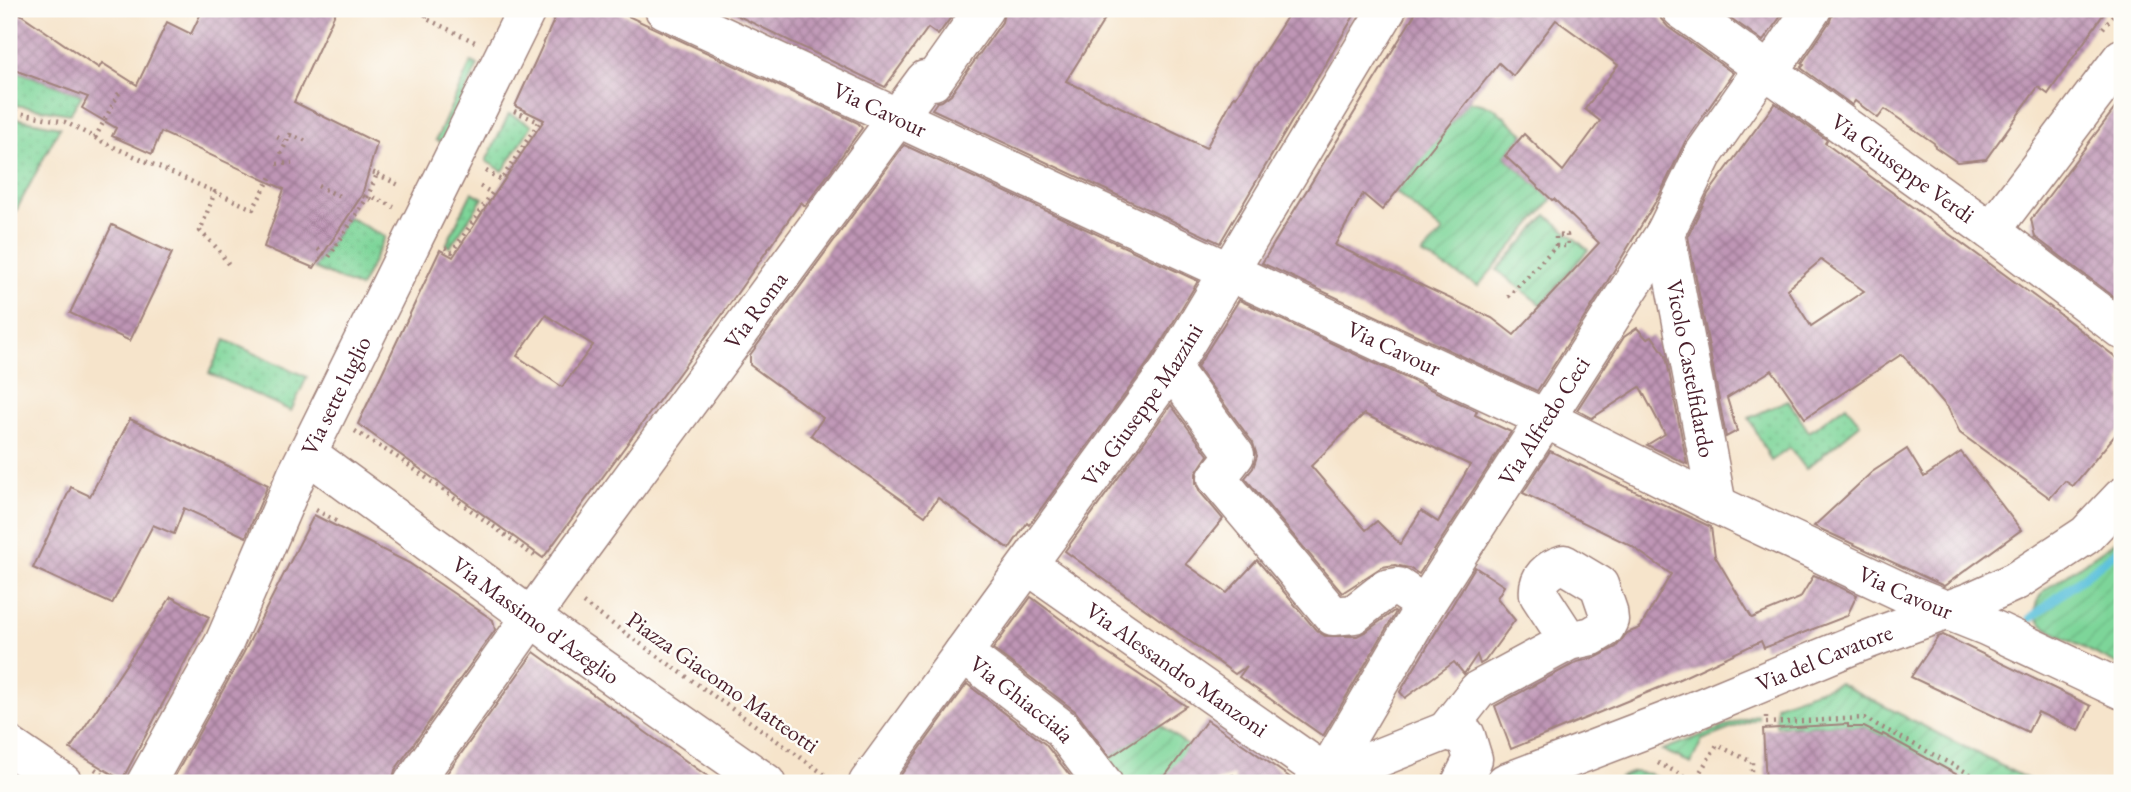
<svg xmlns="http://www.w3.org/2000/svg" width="2131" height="792" font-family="'EB Garamond',serif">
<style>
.grass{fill:url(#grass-dots);stroke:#647a62;stroke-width:2}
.garden{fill:url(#garden-furrows);stroke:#647a62;stroke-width:2}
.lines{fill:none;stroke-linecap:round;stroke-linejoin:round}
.stream{stroke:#5ec2dc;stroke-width:9}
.building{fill:url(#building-cross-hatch);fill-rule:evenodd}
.minor-casing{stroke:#a0827b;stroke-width:41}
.major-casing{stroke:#a0827b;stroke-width:41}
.path{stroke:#a0827b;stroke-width:4.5;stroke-dasharray:2 5;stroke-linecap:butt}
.minor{stroke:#fff;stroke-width:38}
.major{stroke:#fff;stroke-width:38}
.labels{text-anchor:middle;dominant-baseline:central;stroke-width:5;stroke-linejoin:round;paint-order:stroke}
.street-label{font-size:23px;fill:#4a1f2b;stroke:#fdfcf7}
</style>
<defs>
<pattern id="grass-dots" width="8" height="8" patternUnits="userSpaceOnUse" patternTransform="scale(1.75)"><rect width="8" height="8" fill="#7dd599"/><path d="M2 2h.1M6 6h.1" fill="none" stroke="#6eb684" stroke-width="1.8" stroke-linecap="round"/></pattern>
<pattern id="garden-furrows" width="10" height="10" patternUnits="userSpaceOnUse" patternTransform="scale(1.75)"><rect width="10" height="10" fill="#7dd599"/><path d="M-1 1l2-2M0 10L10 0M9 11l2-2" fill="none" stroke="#6eb684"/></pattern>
<pattern id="building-cross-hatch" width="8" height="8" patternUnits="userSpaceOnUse" patternTransform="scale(1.75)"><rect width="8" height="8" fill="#bf96b6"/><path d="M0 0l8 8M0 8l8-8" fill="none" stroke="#9d7a94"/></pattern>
</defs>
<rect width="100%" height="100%" fill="#fdfcf7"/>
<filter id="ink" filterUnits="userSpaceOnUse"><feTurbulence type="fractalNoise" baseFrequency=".0143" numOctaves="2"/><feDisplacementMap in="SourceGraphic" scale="14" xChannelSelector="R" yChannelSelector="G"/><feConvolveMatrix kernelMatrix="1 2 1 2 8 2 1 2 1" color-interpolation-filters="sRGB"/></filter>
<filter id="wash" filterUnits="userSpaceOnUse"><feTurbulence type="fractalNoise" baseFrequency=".00686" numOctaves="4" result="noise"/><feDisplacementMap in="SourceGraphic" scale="28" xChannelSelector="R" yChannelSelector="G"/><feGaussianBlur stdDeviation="1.57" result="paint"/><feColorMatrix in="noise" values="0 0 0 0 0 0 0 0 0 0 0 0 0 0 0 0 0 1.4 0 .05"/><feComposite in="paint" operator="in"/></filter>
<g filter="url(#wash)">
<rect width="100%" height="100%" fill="#f6e4cb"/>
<g class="grass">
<path d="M471,62L478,65L442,143L436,140Z"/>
<path d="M9,68L82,95L70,114L9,104Z"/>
<path d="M509,114L532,125L503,171L486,161Z"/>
<path d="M9,117L60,127L9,224Z"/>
<path d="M472,192L483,198L450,247L446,245Z"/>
<path d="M348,217L385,237L360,288L314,268Z"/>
<path d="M225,340L307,377L291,411L209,373Z"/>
<path d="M1788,400L1809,432L1846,405L1860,424L1806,469L1790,448L1771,461L1749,418Z"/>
</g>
<g class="garden">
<path d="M1468,101L1493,107L1524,134L1505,156L1552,200L1478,286L1422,254L1443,232L1396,192Z"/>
<path d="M1547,215L1588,250L1541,305L1497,270Z"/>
<path d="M2122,537V667C2109,660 2047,631 2040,623C2031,610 2036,599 2046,589Z"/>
<path d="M1839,683L2035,783H1972L1864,727H1848V724L1809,726L1800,738L1799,726H1776V705Z"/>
<path d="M1758,714V718L1702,740L1691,763L1662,750Z"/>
<path d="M1158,723L1188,746L1184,752L1190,766L1145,783H1128L1107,759Z"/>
<path d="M1634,772L1650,774L1666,783H1631L1620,777Z"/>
</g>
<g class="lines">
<path class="stream" d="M2031,618L2122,547"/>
</g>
<g id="blocks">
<g class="building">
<path d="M9,9H13L99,68L102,63L137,85L167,22L191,34L203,9H337L294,102L377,143L362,195L314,268L264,247L284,189L161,132L152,154L112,136L116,128L82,108L88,97L9,68Z"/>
<path d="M559,9H613L858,123L862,128L805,206L801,202L722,315L543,558L358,424L440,250L453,257L544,120L515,106ZM546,315L593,345L562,387L517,356Z"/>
<path d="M724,9H957L938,35L928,28L885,87Z"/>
<path d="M1005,9H1111L1066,81L1206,148L1234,96L1236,97L1292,9H1358L1220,243L932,109L937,102L942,101L951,94L1002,22Z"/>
<path d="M1418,9H1659L1661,19L1668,27L1733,73L1685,142L1659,196L1601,292L1537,391L1262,263ZM1556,20L1618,65L1585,109L1600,121L1563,171L1524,134L1505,156L1552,200L1554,199L1599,243L1514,335L1492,318L1335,245L1363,194L1382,210L1499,63L1513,76Z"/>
<path d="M1718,9H1786L1763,41Z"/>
<path d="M1834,9H2107L2048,94L2038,87L1986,159L1957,162L1935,147L1934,143L1885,109L1878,118L1855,101L1852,105L1801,68L1804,65L1802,63L1830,21Z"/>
<path d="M2122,99V303L2035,237L2031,219Z"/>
<path d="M1775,103L1827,140L1825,143L1829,146L2049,307L2048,305L2122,362V427L2073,486L2065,481L2050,498L1960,433L1948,408L1902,354L1805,418L1772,370L1727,398L1737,431L1726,437L1688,236L1708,194ZM1821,260L1864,291L1811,326L1787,289Z"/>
<path d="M904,145L1198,281L1153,356L1029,525L1027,523L1009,549L938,498L925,516L811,435L823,418L750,365V355Z"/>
<path d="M112,225L172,253L130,341L70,313Z"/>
<path d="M1239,300L1477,411L1475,415L1511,432L1419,574L1409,568L1395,565L1382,567L1342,593L1245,478L1253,468L1257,456L1253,443L1197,367ZM1364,414L1470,465L1438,522L1421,511L1400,544L1377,521L1366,530L1311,466Z"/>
<path d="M1637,328L1647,339L1652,336L1666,356L1687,464L1647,445L1665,434L1640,387L1592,418L1577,410L1624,337Z"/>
<path d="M1171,405L1208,455L1196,473V483L1200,492L1223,519L1186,564L1227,593L1257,560L1316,630L1325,636H1357L1367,631L1394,611L1396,612L1323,736L1239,677L1247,666L1235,674L1065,551Z"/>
<path d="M130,419L268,485L246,537L184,508L174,534L153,525L112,604L33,568L71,487L90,496Z"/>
<path d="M1907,449L1924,477L1961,452L2021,530L1944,586L1814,526L1872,472Z"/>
<path d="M1550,451L1711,527L1715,556L1752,618L1800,598L1814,575L1857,595L1847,616L1764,648L1761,641L1673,682L1511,749L1495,706L1577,662L1597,657L1616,647L1627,633L1640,628L1671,574L1630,545L1523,493Z"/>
<path d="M314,515L409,563L493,620L495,630L395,770L392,783H171L243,654Z"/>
<path d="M1475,567L1504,586L1497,598L1515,620L1485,661L1480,664L1477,655L1464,674L1454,662L1405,698L1400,692Z"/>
<path d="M171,597L209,617L122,780L70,749Z"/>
<path d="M1031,597L1098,647L1186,706L1110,757L1075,711L993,649Z"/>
<path d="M1943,635L2091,706L2079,731L2038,712L2028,732L1911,677L1938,637Z"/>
<path d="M534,652L662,744L717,783H440Z"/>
<path d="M967,684L1045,744L1075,782L895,783Z"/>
<path d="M1207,720L1244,745L1298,783H1236L1233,775L1212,783H1160Z"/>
<path d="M1848,724V727H1864L1882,736L1883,734L1972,783H1766L1763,729Z"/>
</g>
</g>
</g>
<g filter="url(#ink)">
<use href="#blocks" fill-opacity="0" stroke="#a0827b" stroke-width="2"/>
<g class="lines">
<g class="minor-casing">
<g id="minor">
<path id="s1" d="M664,9L1546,419L1717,505L1911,596L1986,626L2122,690"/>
<path id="s2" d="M1681,9L1991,231L2122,330"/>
<path d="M1991,231L2122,58"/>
<path id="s3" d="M1665,233L1717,505"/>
<path d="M1171,368L1235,455L1217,478L1333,616L1354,614L1386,589L1398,587L1425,605"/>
<path id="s4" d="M308,454L569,645L766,783"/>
<path id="s5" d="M1028,565L1326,774"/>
<path id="s6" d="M963,653L1061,728L1103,783"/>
<path d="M1446,731L1478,690L1569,641L1592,636L1605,628L1609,620L1608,611L1599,585L1564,564C1548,569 1537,578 1539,595L1569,641"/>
<path d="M9,746L63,783"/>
<path id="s7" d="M1326,774L1425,605L1665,233L1703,155L1752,85L1779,58L1812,9"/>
<path d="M1326,774L1358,766L1446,731L1466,736L1473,759L1461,783"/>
<path id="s8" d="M146,783L224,643L296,476L527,9"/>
<path id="s9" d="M413,783L579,550L925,80L933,81L984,9"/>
<path id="s10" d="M868,783L1171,368L1387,9"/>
</g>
</g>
<g class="major-casing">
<g id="major">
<path id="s11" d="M1505,783L1696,710L1853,645L1972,601L2016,581L2086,535L2122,497"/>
</g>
</g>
<g class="path">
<path d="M429,9L425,18L475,42"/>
<path d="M2103,28L2118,9"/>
<path d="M9,111L65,122L107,144L215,192"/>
<path d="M277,137L287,142"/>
<path d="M95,138L120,91"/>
<path d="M281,154L290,135L307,141"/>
<path d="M277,164L292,163"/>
<path d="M486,171L501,180L539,122L514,111"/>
<path d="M377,174L401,186"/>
<path d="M318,186L339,196"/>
<path d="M363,196L372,200L373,197L394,207"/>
<path d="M445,248L452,252L492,193L476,184"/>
<path d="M318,249L329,257L367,198L377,174L369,171"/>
<path d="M228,264L218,249L200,231L215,192L253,209L272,175"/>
<path d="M1508,297L1556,246V236L1567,235L1568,246H1556"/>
<path d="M355,431L400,459L534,556"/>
<path d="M316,510L336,521"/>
<path d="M583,603L835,782"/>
<path d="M1766,716V723L1864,718L1987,783"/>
<path d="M1658,763L1694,781"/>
<path d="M95,769L114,782"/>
<path d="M1693,783L1717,745L1752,762V783"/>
</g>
<use href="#minor" class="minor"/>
<use href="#major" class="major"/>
</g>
</g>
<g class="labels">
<g class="street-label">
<text stroke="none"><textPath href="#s1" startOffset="238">Via Cavour</textPath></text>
<text stroke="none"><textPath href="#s2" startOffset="273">Via Giuseppe Verdi</textPath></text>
<text stroke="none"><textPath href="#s9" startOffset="584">Via Roma</textPath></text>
<text stroke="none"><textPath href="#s1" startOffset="805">Via Cavour</textPath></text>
<text stroke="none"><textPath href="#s3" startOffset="138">Vicolo Castelfidardo</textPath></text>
<text stroke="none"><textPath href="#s8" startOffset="432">Via sette luglio</textPath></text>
<text stroke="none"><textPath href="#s10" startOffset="467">Via Giuseppe Mazzini</textPath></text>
<text stroke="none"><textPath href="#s7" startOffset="415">Via Alfredo Ceci</textPath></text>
<text stroke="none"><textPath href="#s1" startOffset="1372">Via Cavour</textPath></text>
<text stroke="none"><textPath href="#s4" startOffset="282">Via Massimo d'Azeglio</textPath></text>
<text stroke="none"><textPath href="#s11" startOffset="343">Via del Cavatore</textPath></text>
<text stroke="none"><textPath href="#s5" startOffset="182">Via Alessandro Manzoni</textPath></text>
<text transform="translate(723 682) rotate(35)">Piazza Giacomo Matteotti</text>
<text stroke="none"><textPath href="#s6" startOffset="75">Via Ghiacciaia</textPath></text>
</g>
</g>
<rect width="2131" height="792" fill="none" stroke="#fdfcf7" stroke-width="35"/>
</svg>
